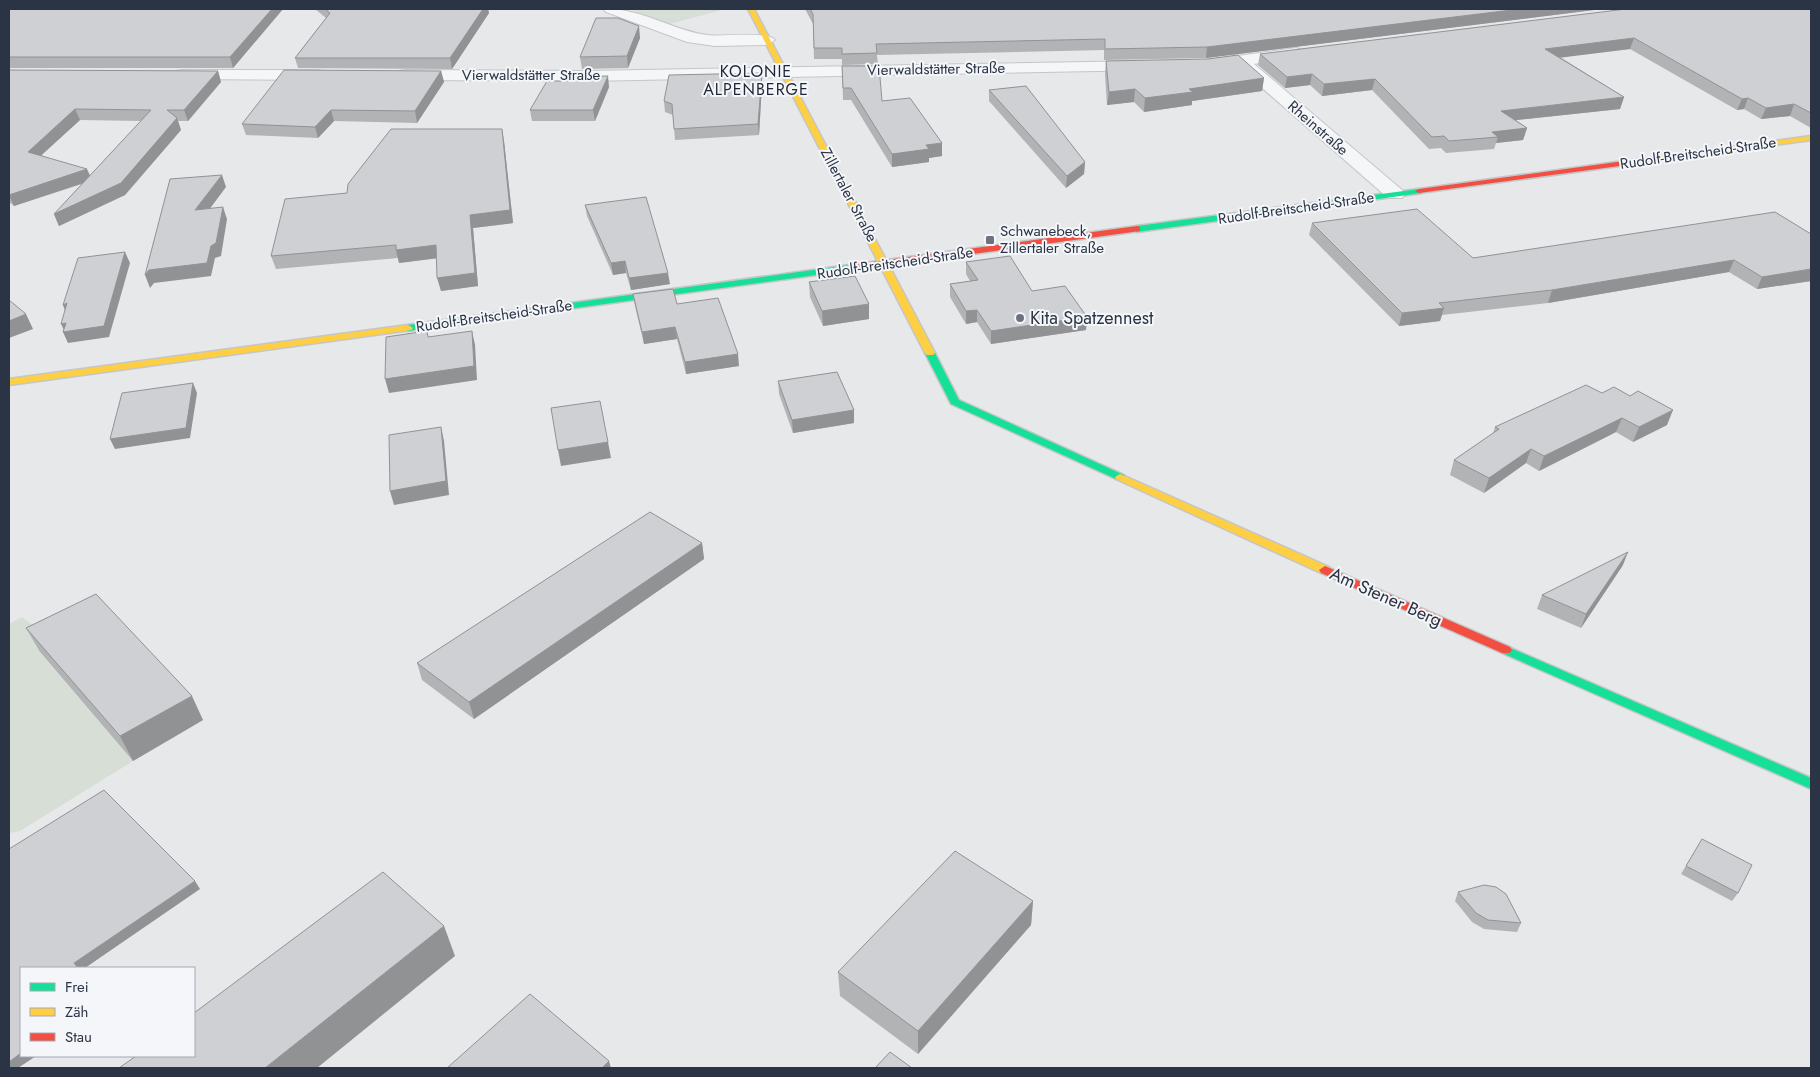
<svg xmlns="http://www.w3.org/2000/svg" width="1820" height="1077" font-family="Jost,sans-serif">
<style>
.green{fill:#d6ded6}
.lines{fill:none;stroke-linecap:round;stroke-linejoin:round}
.street-casing{stroke:#c4c6c8;stroke-width:2}
.fast-casing{stroke:#c4c6c8;stroke-width:3}
.slow-casing{stroke:#c4c6c8;stroke-width:3}
.jam-casing{stroke:#c4c6c8;stroke-width:3}
.street{fill:#f5f6f7;fill-rule:evenodd}
.fast{fill:#16e098;fill-rule:evenodd}
.slow{fill:#ffcf43;fill-rule:evenodd}
.jam{fill:#f24e42;fill-rule:evenodd}
.wall{fill:#b1b3b5;fill-rule:evenodd}
.shaded-wall{fill:#909294}
.building{fill:#ced0d3;stroke:#909294}
.poi-dot{fill:#6c737f;stroke:#f4f6f9;stroke-width:2}
.labels{text-anchor:middle;dominant-baseline:central;stroke-width:4;stroke-linejoin:round;paint-order:stroke}
.far-street-label{font-size:15px;fill:#2b3445;stroke:#f4f6f9}
.far-poi-label{font-size:15px;fill:#2b3445;stroke:#f4f6f9;text-anchor:start}
.far-neighbourhood-label{font-size:16px;letter-spacing:1px;fill:#1d2536;stroke:#f4f6f9}
.poi-label{font-size:18px;fill:#2b3445;stroke:#f4f6f9;text-anchor:start}
.street-label{font-size:18px;fill:#2b3445;stroke:#f4f6f9}
</style>
<rect width="100%" height="100%" fill="#e6e8ea"/>
<g class="green">
<path d="M629,9H725L670,24Z"/>
<path d="M22,617L57,644L40,653L133,761L20,831L9,833V624Z"/>
</g>
<g class="lines">
<g class="street-casing">
<g id="street">
<path d="M603,9C639,7 672,30 707,35C721,37 769,31 775,40L767,45L715,46L687,42L606,12Z"/>
<path d="M1296,48L1302,50L1304,53L1302,56L1254,64L1402,190L1405,194L1402,198H1388L1237,66L1207,70L1201,69L1199,65L1201,61L1207,60Z"/>
<path d="M1144,61L1150,62L1152,66L1150,70L587,81L405,80L399,79L397,75L399,71L405,70L587,71Z"/>
<path d="M182,70H317L323,71L325,75L323,79L317,80L176,79L174,75L176,71Z"/>
</g>
</g>
<g class="fast-casing">
<g id="fast">
<path d="M1419,189L1423,191L1422,193L1137,232L1133,229L1137,226Z"/>
<path d="M857,264L861,267L860,269L408,331L403,328L408,325Z"/>
<path d="M930,350L935,353L959,400L1124,475L1125,477L1120,480L1116,479L951,404L925,353Z"/>
<path d="M1506,646L1811,778V789L1502,653L1500,650L1502,647Z"/>
</g>
</g>
<g class="slow-casing">
<g id="slow">
<path d="M748,9H754L935,353L933,355H927L925,353Z"/>
<path d="M1811,136V140L1624,165L1620,163L1624,161Z"/>
<path d="M408,325L413,328L411,330L9,385V379Z"/>
<path d="M1120,474L1329,567L1331,570L1329,573H1321L1116,479L1115,477Z"/>
</g>
</g>
<g class="jam-casing">
<g id="jam">
<path d="M1624,161H1627V165L1419,193L1415,191L1419,189Z"/>
<path d="M1137,226L1140,227V231L857,270L853,267L857,264Z"/>
<path d="M1325,566L1510,647L1512,650L1510,653H1502L1321,573L1319,570Z"/>
</g>
</g>
<use href="#street" class="street"/>
<use href="#fast" class="fast"/>
<use href="#slow" class="slow"/>
<use href="#jam" class="jam"/>
</g>
<g class="wall">
<path d="M9,9H283L233,68H9Z"/>
<path d="M315,9H488L489,13L452,69L298,68L295,58L326,18Z"/>
<path d="M805,9H1602L1206,58L1104,60V50L877,55L878,64L842,65V59H814L813,24Z"/>
<path d="M1811,9V128L1790,116L1761,119L1744,109L1737,110L1630,49L1560,57L1624,97L1620,109L1516,120L1527,128L1523,140L1496,143L1494,149L1446,153L1441,148L1429,149L1372,90L1322,96L1310,85L1285,88L1258,65L1260,54Z"/>
<path d="M640,38L628,68L582,69L580,57Z"/>
<path d="M1106,61L1264,78L1262,91L1192,101V105L1144,112L1134,102L1107,105L1105,74Z"/>
<path d="M842,66L882,101L942,143V156L929,158V162L892,167L851,100H843Z"/>
<path d="M9,70L218,71L221,82L188,121H178L181,130L125,195L59,226L54,214L82,184L14,206L9,202ZM80,120L141,121L90,176L41,155Z"/>
<path d="M441,71L444,82L417,123L334,121L318,138L246,135L242,124Z"/>
<path d="M762,73V84L759,135L675,140L673,115L665,112L664,101Z"/>
<path d="M609,87L595,121H532L530,110Z"/>
<path d="M989,90L1085,162L1084,174L1066,188L989,101Z"/>
<path d="M504,141L513,223L473,228L478,286L441,291L437,258L399,263L398,258L276,269L271,256Z"/>
<path d="M585,205L670,284L631,290L626,273L613,275L587,216Z"/>
<path d="M1312,223L1473,258L1811,234V281L1757,289L1729,272L1548,303L1442,315L1440,321L1399,326L1309,235Z"/>
<path d="M966,262L1032,291L1087,317L1086,330L991,344L977,322L966,324L950,297V284L970,281L966,274Z"/>
<path d="M809,282L869,319L823,326L810,297Z"/>
<path d="M633,294L677,304L739,366L686,374L677,339L644,344L635,306Z"/>
<path d="M778,381L854,410V423L793,433L779,394Z"/>
<path d="M1602,393L1667,425L1633,442L1616,432L1539,471L1526,463L1484,493L1450,475L1454,460L1493,434L1495,427Z"/>
<path d="M702,543L704,559L474,719L422,680L417,663Z"/>
<path d="M1623,565L1581,628L1537,609L1542,595Z"/>
<path d="M26,628L203,720L133,761L40,652Z"/>
<path d="M1702,839L1738,893L1732,901L1681,874Z"/>
<path d="M1458,892L1521,923L1517,932L1484,929L1472,922L1455,901Z"/>
<path d="M1033,901L1031,925L918,1054L840,996L838,972Z"/>
</g>
<g class="shaded-wall">
<path d="M272,9H283L233,68L230,57Z"/>
<path d="M483,9H488L489,13L452,69L450,58Z"/>
<path d="M1520,9H1602L1206,58L1207,47Z"/>
<path d="M639,26L640,38L628,68L627,56Z"/>
<path d="M1634,38L1630,49L1542,60L1545,49Z"/>
<path d="M218,71L221,82L188,121L184,110Z"/>
<path d="M441,71L444,82L417,123L415,111Z"/>
<path d="M762,73V84L759,135L758,124Z"/>
<path d="M1312,74L1310,85L1285,88L1287,77Z"/>
<path d="M608,76L609,87L595,121L593,110Z"/>
<path d="M1264,78L1262,91L1192,101V105L1144,112L1145,98L1189,89Z"/>
<path d="M1375,79L1372,90L1322,96L1324,84Z"/>
<path d="M1135,89L1134,102L1107,105L1109,92Z"/>
<path d="M1624,97L1620,109L1498,122L1501,111Z"/>
<path d="M1748,98L1744,109L1737,110L1742,99Z"/>
<path d="M1794,104L1790,116L1761,119L1766,108Z"/>
<path d="M75,109L80,120L33,163L28,152Z"/>
<path d="M331,110L334,121L318,138L315,127Z"/>
<path d="M177,118L181,130L125,195L59,226L54,214Z"/>
<path d="M1527,128L1523,140L1496,143L1498,137L1492,132Z"/>
<path d="M502,129L504,141L513,223L473,228L478,286L441,291L437,278L470,215Z"/>
<path d="M942,143V156L929,158V162L892,167V154L926,145Z"/>
<path d="M1085,162L1084,174L1066,188L1067,176Z"/>
<path d="M87,169L92,180L14,206L9,195Z"/>
<path d="M222,175L226,187L200,222L195,210Z"/>
<path d="M223,207L227,219L221,256L215,258L211,276L154,283L150,288L145,275L149,270L211,246Z"/>
<path d="M436,245L439,258L399,263L396,250Z"/>
<path d="M125,252L130,263L109,337L68,343L63,332H65L61,324Z"/>
<path d="M1734,260L1729,272L1548,303L1552,290Z"/>
<path d="M625,261L626,273L613,275L611,263Z"/>
<path d="M1811,269V281L1757,289L1762,277Z"/>
<path d="M668,273L670,284L631,290L629,278Z"/>
<path d="M67,303V316L63,305Z"/>
<path d="M869,304V319L823,326L822,311Z"/>
<path d="M1444,308L1440,321L1399,326L1402,313Z"/>
<path d="M977,310V322L966,324V311Z"/>
<path d="M26,314L33,329L9,338V321Z"/>
<path d="M1087,317L1086,330L991,344V331Z"/>
<path d="M675,327L677,339L644,344L642,332Z"/>
<path d="M472,331L475,345L477,380L389,393L385,379Z"/>
<path d="M738,354L739,366L686,374L685,362Z"/>
<path d="M193,383L197,393L190,438L115,449L110,439Z"/>
<path d="M854,410V423L793,433L792,420Z"/>
<path d="M1673,410L1667,425L1633,442L1639,427Z"/>
<path d="M1622,418L1616,432L1539,471L1544,456Z"/>
<path d="M441,427L444,441L449,495L394,505L390,491Z"/>
<path d="M608,442L611,458L561,466L558,450Z"/>
<path d="M1531,449L1526,463L1484,493L1489,478Z"/>
<path d="M702,543L704,559L474,719L469,702Z"/>
<path d="M1628,552L1623,565L1581,628L1586,614Z"/>
<path d="M192,696L203,720L133,761L120,736Z"/>
<path d="M195,881L200,889L85,968H77L74,963Z"/>
<path d="M1033,901L1031,925L918,1054V1031Z"/>
<path d="M444,926L455,956L317,1068H265Z"/>
<path d="M21,1053V1056H36L18,1068H9V1062Z"/>
<path d="M609,1061L611,1068H602Z"/>
</g>
<g class="building">
<path d="M9,9H272L230,57H9Z"/>
<path d="M325,9H483L450,58H295L330,13Z"/>
<path d="M810,9H1520L1207,47L1105,49V39L876,44L877,53L842,54V48H814L813,14Z"/>
<path d="M1626,9H1811V113L1794,104L1766,108L1748,98L1742,99L1634,38L1545,49L1624,97L1501,111L1527,128L1492,132L1498,137L1449,141L1444,136L1432,137L1375,79L1324,84L1312,74L1287,77L1260,54Z"/>
<path d="M596,18H618L639,26L627,56L580,57Z"/>
<path d="M1238,55L1264,78L1189,89L1193,92L1145,98L1135,89L1109,92L1106,61L1208,59Z"/>
<path d="M842,66H879L882,101L910,98L942,143L926,145L929,149L892,154L851,88H843Z"/>
<path d="M9,70L218,71L184,110H167L177,118L121,183L54,214L151,110L75,109L28,152L87,169L9,195Z"/>
<path d="M284,70L441,71L415,111L331,110L315,127L242,124Z"/>
<path d="M762,73L758,124L674,129L672,104L664,101L669,75Z"/>
<path d="M608,76L593,110H530L547,81H571L572,77Z"/>
<path d="M1026,86L1085,162L1067,176L989,90Z"/>
<path d="M391,129H502L510,210L470,215L475,273L437,278L436,245L396,250V245L271,256L285,199L347,193L348,184Z"/>
<path d="M222,175L195,210L223,207L216,243L211,246L207,263L149,270L145,275L170,179Z"/>
<path d="M646,197L668,273L629,278L625,261L611,263L585,205Z"/>
<path d="M1417,209L1473,258L1775,212L1811,234V269L1762,277L1734,260L1552,290L1439,303L1444,308L1402,313L1312,223Z"/>
<path d="M125,252L104,326L63,332L66,323L61,324L67,303L63,305L78,258Z"/>
<path d="M1010,256L1032,291L1065,286L1087,317L991,331L977,310L966,311L950,284L978,280L966,262Z"/>
<path d="M855,276L869,304L822,311L809,282Z"/>
<path d="M673,289L677,304L718,298L738,354L685,362L675,327L642,332L633,294Z"/>
<path d="M9,300L26,314L9,321Z"/>
<path d="M427,331L428,337L472,331L474,366L385,379L386,337Z"/>
<path d="M837,372L854,410L792,420L778,381Z"/>
<path d="M193,383L186,428L110,439L122,393Z"/>
<path d="M1586,385L1602,393L1614,387L1630,396L1638,391L1673,410L1639,427L1622,418L1544,456L1531,449L1489,478L1454,460L1499,429L1495,427Z"/>
<path d="M600,401L608,442L558,450L551,408Z"/>
<path d="M441,427L446,481L390,491L389,435Z"/>
<path d="M650,512L702,543L469,702L417,663Z"/>
<path d="M1628,552L1586,614L1542,595Z"/>
<path d="M96,594L192,696L120,736L26,628Z"/>
<path d="M104,790L195,881L74,963L78,968H21V1053L9,1062V849Z"/>
<path d="M1702,839L1752,865L1738,893L1686,866Z"/>
<path d="M955,851L1033,901L918,1031L838,972Z"/>
<path d="M383,872L444,926L265,1068H119L136,1056H194V1013Z"/>
<path d="M1484,885L1496,887L1506,894L1521,923L1488,920L1476,913L1458,892Z"/>
<path d="M530,994L609,1061L602,1068H447Z"/>
<path d="M890,1052L912,1068H875Z"/>
</g>
<g class="poi-dot">
<rect x="985" y="235" width="10" height="10" rx="2.5"/>
<circle cx="1020" cy="318" r="5"/>
</g>
<g class="labels">
<g class="far-street-label">
<text transform="translate(936 69) rotate(-1)">Vierwaldstätter Straße</text>
<text x="531" y="75">Vierwaldstätter Straße</text>
<text transform="translate(1318 128) rotate(41)">Rheinstraße</text>
<text transform="translate(1698 153) rotate(-8)">Rudolf-Breitscheid-Straße</text>
<text transform="translate(849 195) rotate(62)">Zillertaler Straße</text>
<text transform="translate(1296 208) rotate(-8)">Rudolf-Breitscheid-Straße</text>
<text transform="translate(895 263) rotate(-8)">Rudolf-Breitscheid-Straße</text>
<text transform="translate(494 316) rotate(-8)">Rudolf-Breitscheid-Straße</text>
</g>
<g class="far-poi-label">
<text x="1000" y="231">Schwanebeck,<tspan x="1000" dy="17">Zillertaler Straße</tspan></text>
</g>
<g class="far-neighbourhood-label">
<text x="756" y="71">KOLONIE<tspan x="756" dy="18">ALPENBERGE</tspan></text>
</g>
<g class="poi-label">
<text x="1030" y="318">Kita Spatzennest</text>
</g>
<g class="street-label">
<text transform="translate(1386 597) rotate(24)">Am Stener Berg</text>
</g>
</g>
<rect width="1820" height="1077" fill="none" stroke="#2b3445" stroke-width="20"/>
<rect x="20" y="967" width="175" height="90" fill="#f4f6f9" stroke="#a4a8b1"/>
<rect x="30" y="983" width="25" height="8" fill="#16e098" stroke="#a4a8b1"/>
<text x="65" y="992" font-size="15" fill="#2b3445">Frei</text>
<rect x="30" y="1008" width="25" height="8" fill="#ffcf43" stroke="#a4a8b1"/>
<text x="65" y="1017" font-size="15" fill="#2b3445">Zäh</text>
<rect x="30" y="1033" width="25" height="8" fill="#f24e42" stroke="#a4a8b1"/>
<text x="65" y="1042" font-size="15" fill="#2b3445">Stau</text>
</svg>
